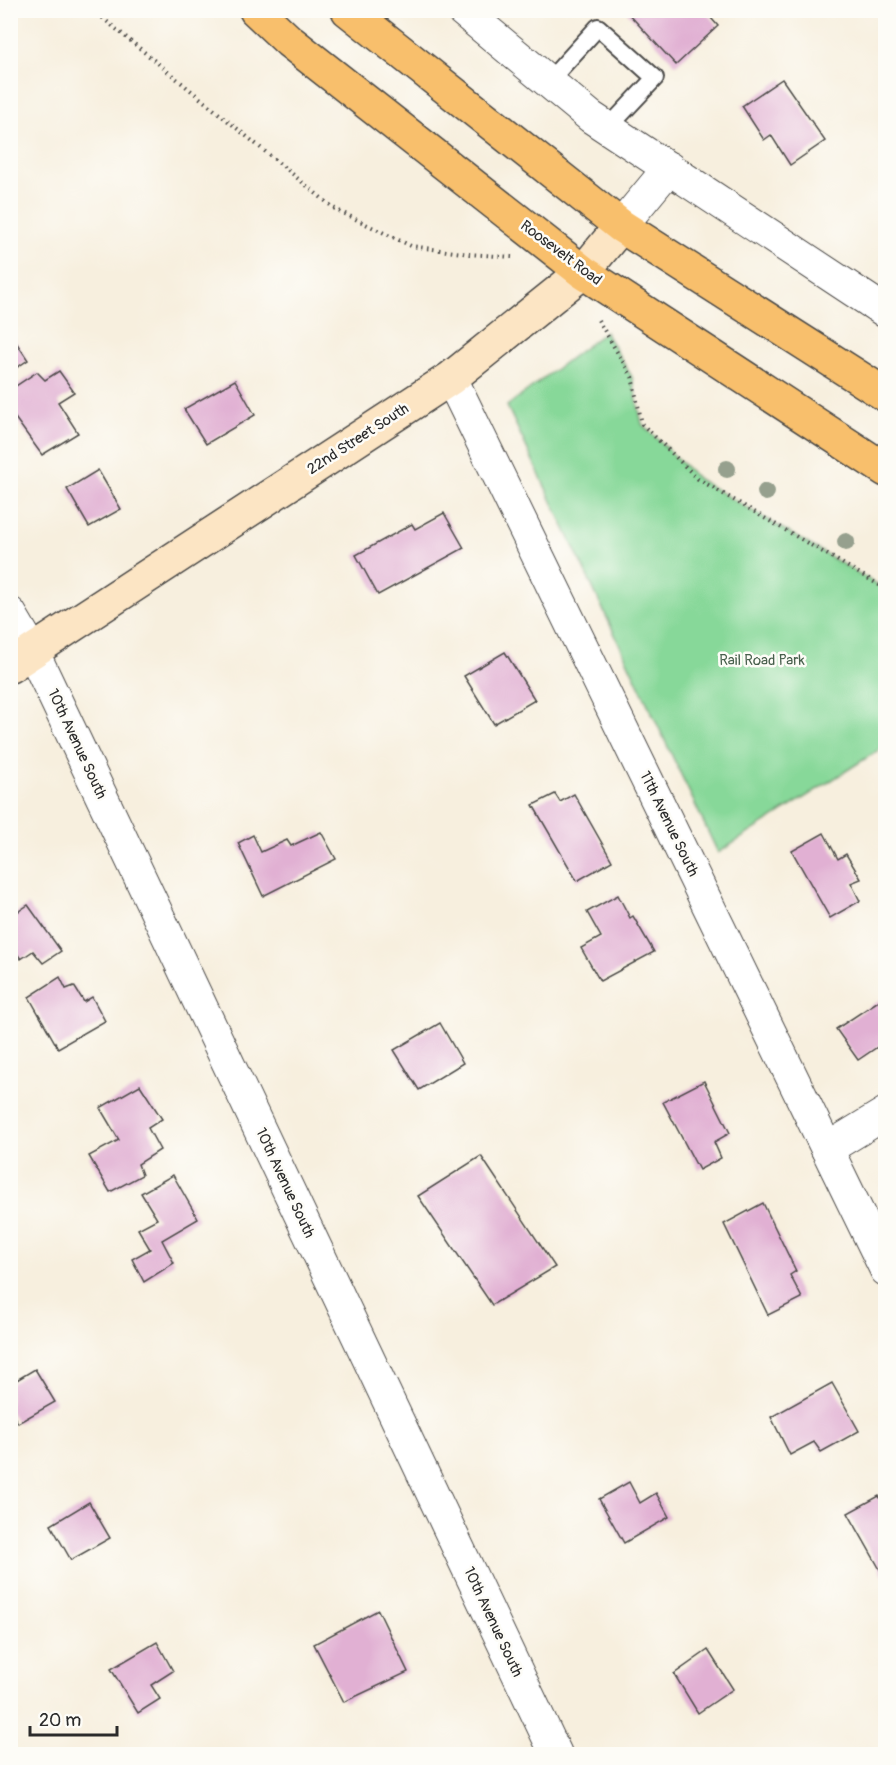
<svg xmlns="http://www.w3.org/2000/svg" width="896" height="1765" font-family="Pangolin,sans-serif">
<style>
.green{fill:#87d899;stroke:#598262;stroke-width:1.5}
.building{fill:#e1b0d3}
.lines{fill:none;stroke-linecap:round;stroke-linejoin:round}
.lane-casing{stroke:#4a4846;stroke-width:20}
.street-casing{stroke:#4a4846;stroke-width:34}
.secondary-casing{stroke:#4a4846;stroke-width:36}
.primary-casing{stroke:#4a4846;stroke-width:36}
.path{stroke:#4a4846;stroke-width:4;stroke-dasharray:1.5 4.5;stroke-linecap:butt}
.lane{stroke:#fff;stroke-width:16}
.street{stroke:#fff;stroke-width:32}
.secondary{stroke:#fce5c4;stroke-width:33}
.primary{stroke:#f8bf6c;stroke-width:33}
.tree{fill:#96a08e}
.labels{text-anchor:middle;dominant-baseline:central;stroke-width:5;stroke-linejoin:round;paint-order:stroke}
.street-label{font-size:15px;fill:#2b2b2b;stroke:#fdfcf7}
.park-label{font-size:15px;fill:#475f4c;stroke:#fdfcf7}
</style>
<rect width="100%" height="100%" fill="#fdfcf7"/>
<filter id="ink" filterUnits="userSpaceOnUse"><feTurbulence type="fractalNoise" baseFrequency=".0167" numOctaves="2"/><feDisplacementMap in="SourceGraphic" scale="12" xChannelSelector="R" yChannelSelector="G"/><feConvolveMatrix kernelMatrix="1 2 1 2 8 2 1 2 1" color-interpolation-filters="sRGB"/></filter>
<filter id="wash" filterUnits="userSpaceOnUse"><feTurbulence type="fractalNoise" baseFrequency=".008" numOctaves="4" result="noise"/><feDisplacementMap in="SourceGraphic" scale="24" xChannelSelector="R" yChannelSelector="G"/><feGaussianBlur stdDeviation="1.35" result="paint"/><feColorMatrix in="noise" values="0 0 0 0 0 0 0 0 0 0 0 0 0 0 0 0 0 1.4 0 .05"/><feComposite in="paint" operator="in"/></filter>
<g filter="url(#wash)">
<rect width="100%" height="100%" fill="#f7efde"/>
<path class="green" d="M605,332L632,377L642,424L698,479L885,589V746L718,853L507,406Z"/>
<g id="blocks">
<g class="building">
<path d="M625,10H704L718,26L676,65Z"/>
<path d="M782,79L825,141L790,165L771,135L764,140L742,106Z"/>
<path d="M10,333L28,360L10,372Z"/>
<path d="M59,371L74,392L58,402L78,433L42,455L10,411V390L37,372L45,380Z"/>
<path d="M235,380L255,415L206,444L184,409Z"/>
<path d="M98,470L121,509L89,527L67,489Z"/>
<path d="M444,513L464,548L378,595L356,555L412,524L415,529Z"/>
<path d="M505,652L535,700L494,724L464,676Z"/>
<path d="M555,794L560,802L574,794L612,861L577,881L533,805Z"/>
<path d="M321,832L336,859L263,896L238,843L253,835L261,852L287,840L291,846Z"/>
<path d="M824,833L838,859L846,854L861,879L851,883L860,901L830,918L792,851Z"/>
<path d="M618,895L630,918L633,916L654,952L600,981L581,948L601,937L587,912Z"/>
<path d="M28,905L61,951L43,963L33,951L21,959L10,944V917Z"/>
<path d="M60,977L66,989L74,986L84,1002L92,997L105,1021L58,1048L29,997Z"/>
<path d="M886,996V1041L858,1060L836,1029Z"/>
<path d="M440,1023L463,1063L419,1090L394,1050Z"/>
<path d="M704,1081L730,1133L714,1142L721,1158L699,1170L663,1102Z"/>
<path d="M140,1085L162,1119L148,1128L160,1150L138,1164L142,1175L110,1192L89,1156L119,1140L100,1108Z"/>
<path d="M481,1156L555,1267L492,1305L418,1196Z"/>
<path d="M173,1175L198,1219L162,1240L174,1263L144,1282L132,1259L150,1249L138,1229L157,1219L141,1193Z"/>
<path d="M763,1203L796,1271L790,1275L802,1298L768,1315L724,1224Z"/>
<path d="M35,1369L55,1402L18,1423L10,1411V1384Z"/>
<path d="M832,1383L859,1431L821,1452L814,1442L790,1455L771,1417Z"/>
<path d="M629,1482L640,1503L656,1493L669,1517L624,1543L599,1499Z"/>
<path d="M879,1496L886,1509V1580L848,1513Z"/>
<path d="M89,1502L110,1538L71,1560L51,1525Z"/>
<path d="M378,1610L408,1672L344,1702L314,1644Z"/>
<path d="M157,1642L173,1671L151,1685L160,1699L138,1713L111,1669Z"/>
<path d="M708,1650L733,1689L698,1713L674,1674Z"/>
</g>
</g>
</g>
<g filter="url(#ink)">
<use href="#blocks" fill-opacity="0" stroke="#4a4846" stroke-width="1.5"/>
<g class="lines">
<g class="lane-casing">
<path id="lane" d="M548,82L598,27L655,78L608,128"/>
</g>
<g class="street-casing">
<g id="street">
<path d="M462,10L591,117L886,312"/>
<path d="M621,226L669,168"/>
<path d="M451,378L886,1270"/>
<path d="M10,613L33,652L556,1754"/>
<path d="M827,1149L886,1113"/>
</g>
</g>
<g class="secondary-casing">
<path id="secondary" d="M10,666L451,378L583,272L621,226"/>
</g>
<g class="primary-casing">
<g id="primary">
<path d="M256,10L289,41L583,272L886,470"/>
<path d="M348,10L621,226L886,395"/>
</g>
</g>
<g class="path">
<path d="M93,10L335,209L411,246L469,254L512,257"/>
<path d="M598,320L632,377L642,424L698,479L886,589"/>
</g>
<use href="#lane" class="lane"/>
<use href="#street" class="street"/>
<use href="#secondary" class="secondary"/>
<use href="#primary" class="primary"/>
</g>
<g class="tree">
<circle cx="727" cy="469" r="9"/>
<circle cx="766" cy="492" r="9"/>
<circle cx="846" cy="542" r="9"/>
</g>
</g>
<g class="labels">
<g class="street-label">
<text transform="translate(561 253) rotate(37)">Roosevelt Road</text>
<text transform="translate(358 439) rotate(-33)">22nd Street South</text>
<text transform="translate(77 744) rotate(65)">10th Avenue South</text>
<text transform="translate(669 824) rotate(64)">11th Avenue South</text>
<text transform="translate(285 1183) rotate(65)">10th Avenue South</text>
<text transform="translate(493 1622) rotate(65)">10th Avenue South</text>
</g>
<g class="park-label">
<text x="762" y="660">Rail Road Park</text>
</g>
</g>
<rect width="896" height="1765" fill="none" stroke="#fdfcf7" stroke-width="36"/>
<path d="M30 1726v9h87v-9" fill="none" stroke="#2b2b2b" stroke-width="3"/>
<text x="39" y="1726" font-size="18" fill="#2b2b2b" stroke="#fdfcf7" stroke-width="4.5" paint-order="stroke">20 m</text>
</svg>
